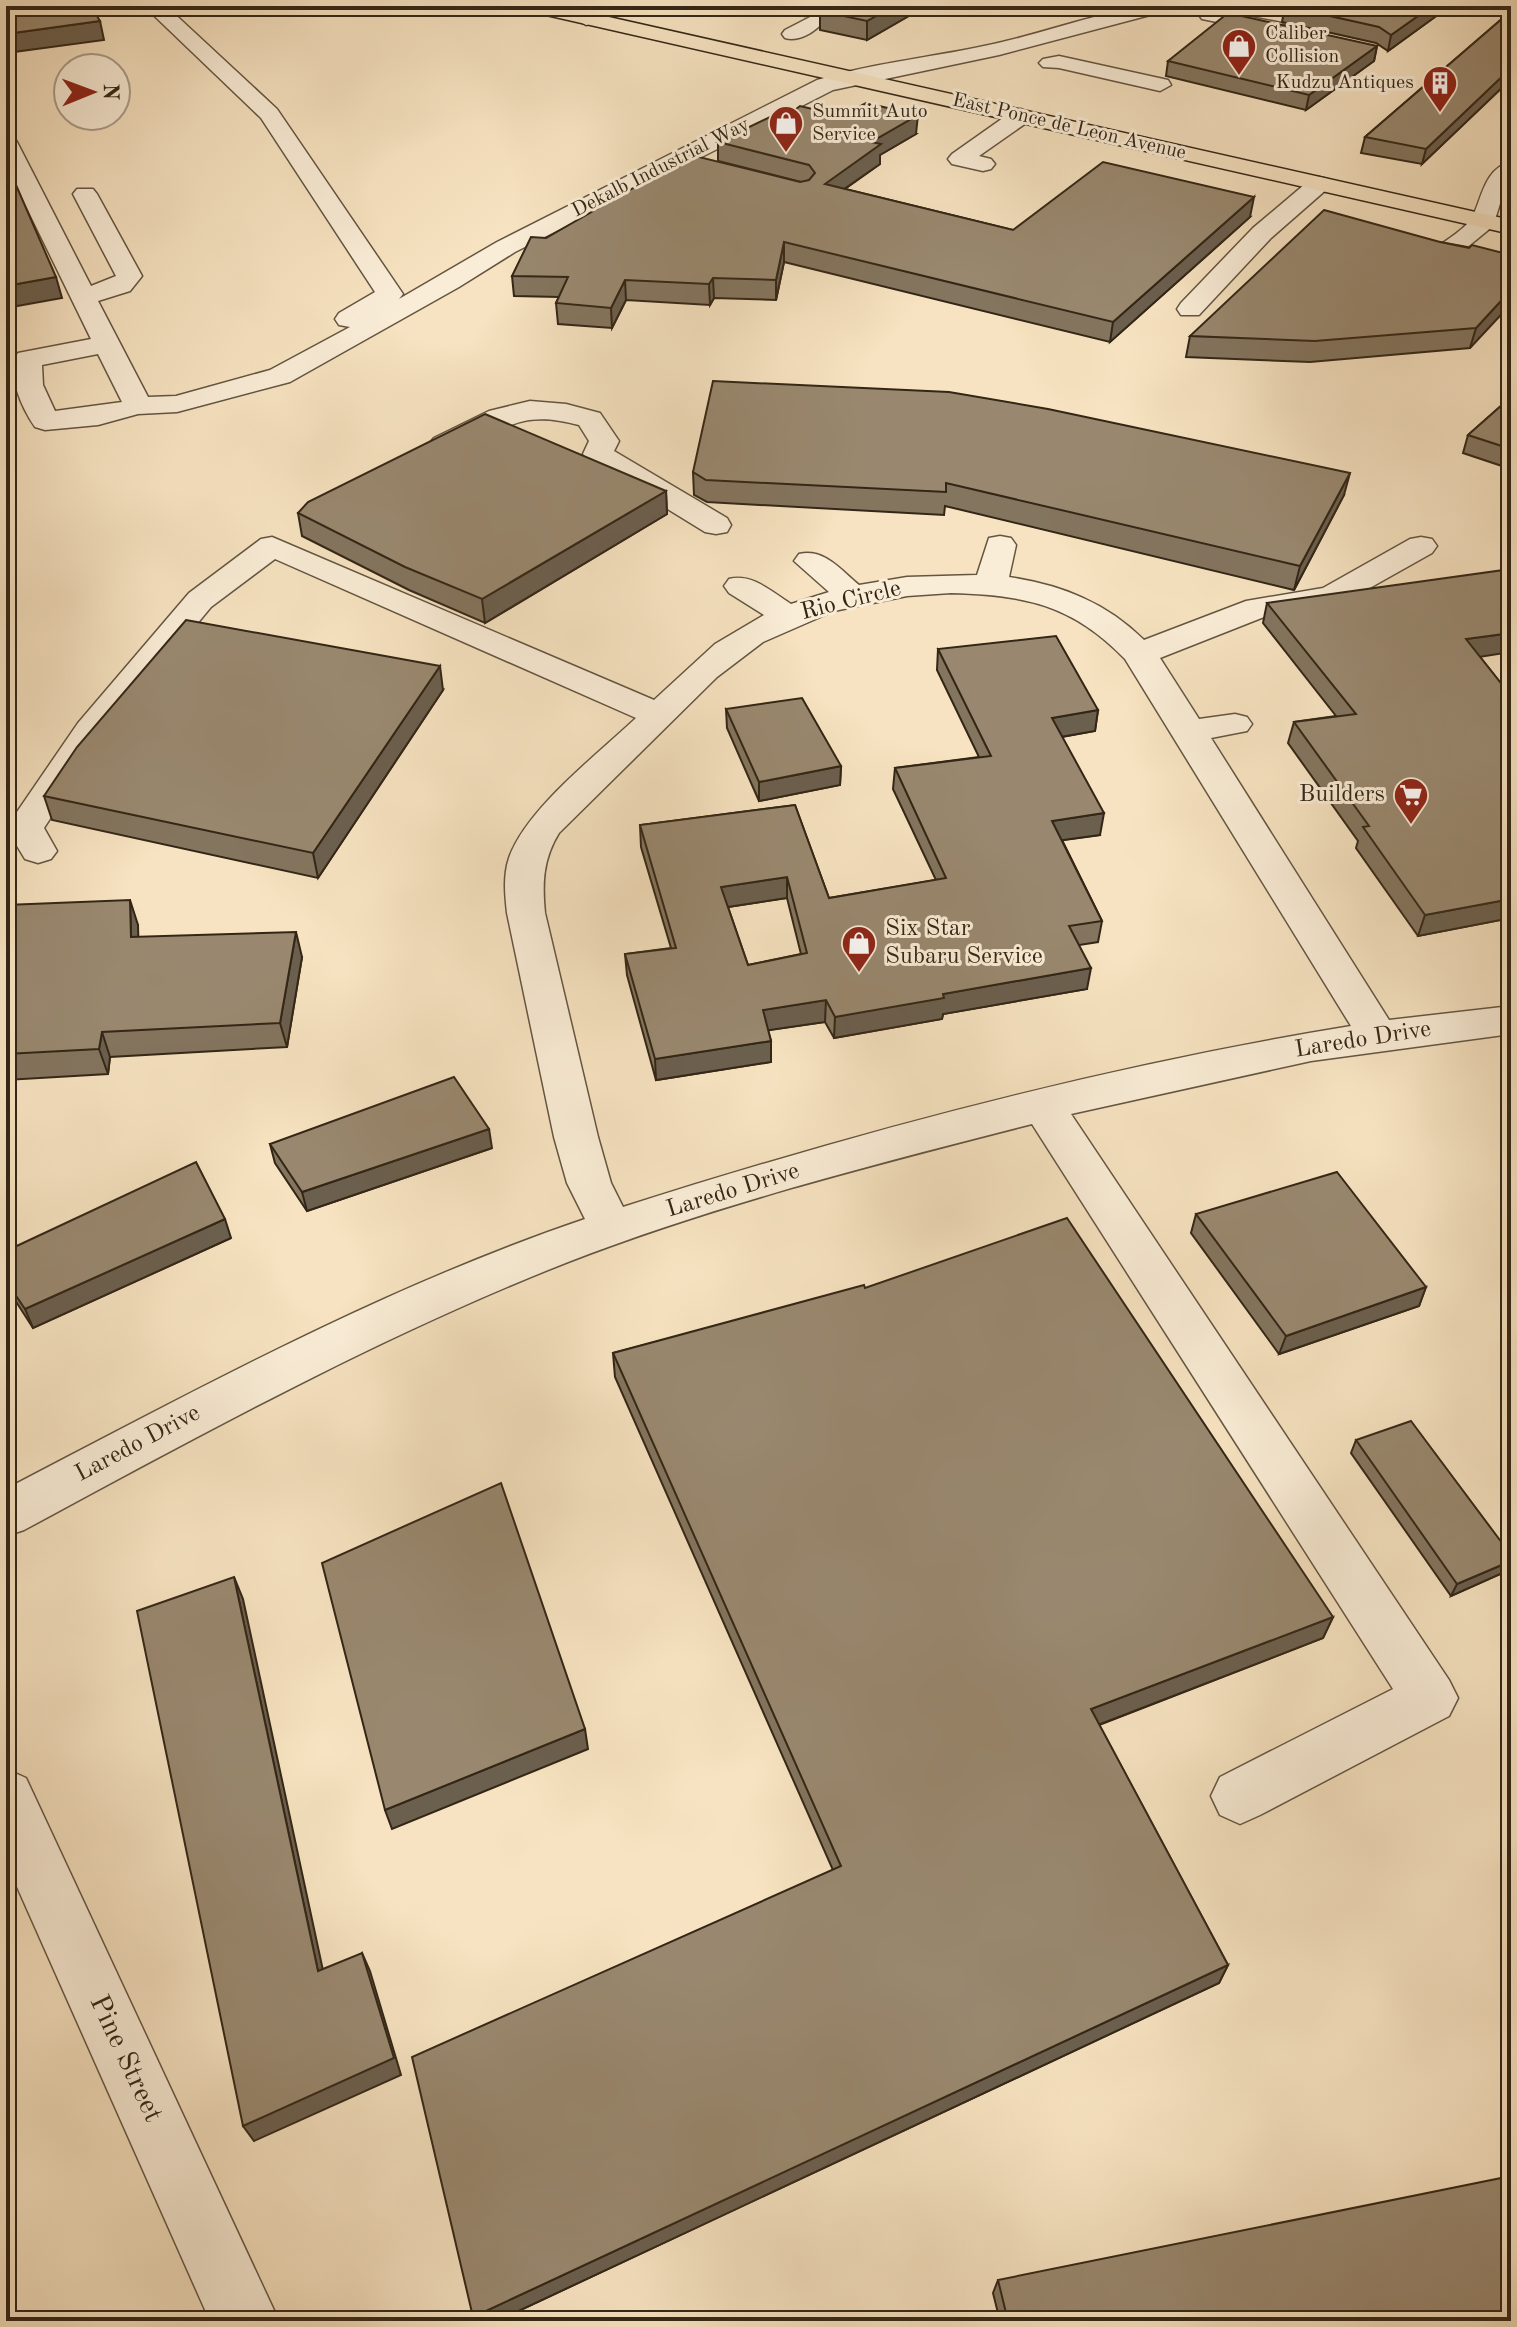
<svg xmlns="http://www.w3.org/2000/svg" width="1517" height="2327" font-family="'Old Standard TT',serif">
<style>
.lines{fill:none;stroke-linecap:round;stroke-linejoin:round}
.minor-casing{stroke:#645541;stroke-width:3}
.major-casing{stroke:#332616;stroke-width:3}
.minor{fill:#faedd7;fill-rule:evenodd}
.major{fill:#f7e3c1;fill-rule:evenodd}
.wall{fill:#84755f;stroke:#332616;stroke-width:2;fill-rule:evenodd}
.shaded-wall{fill:#6b5f4e;stroke:#332616;stroke-width:2}
.building{fill:#99886f;stroke:#332616;stroke-width:2;fill-rule:evenodd}
.labels{text-anchor:middle;dominant-baseline:central;stroke-width:6;stroke-linejoin:round;paint-order:stroke}
.far-poi-label{font-size:20px;fill:#332616;stroke:#faedd7;text-anchor:start}
.far-street-label{font-size:20px;fill:#332616;stroke:#faedd7}
.street-label{font-size:24px;fill:#332616;stroke:#faedd7}
.poi-label{font-size:24px;fill:#332616;stroke:#faedd7;text-anchor:end}
.near-street-label{font-size:28px;fill:#332616;stroke:#faedd7}
</style>
<rect width="100%" height="100%" fill="#f7e3c1"/>
<filter id="stains"><feTurbulence type="fractalNoise" baseFrequency=".0025" numOctaves="4"/><feColorMatrix values="0 0 0 0 .2 0 0 0 0 .09 0 0 0 0 .02 0 0 0 .5 -.17"/></filter>
<radialGradient id="worn" r=".72"><stop offset=".6" stop-color="#630" stop-opacity="0"/><stop offset="1" stop-color="#630" stop-opacity=".3"/></radialGradient>
<g class="lines">
<g class="minor-casing">
<g id="minor">
<path d="M144,6H166L277,109L403,294L399,299L497,242L817,80C876,62 938,57 998,43C1056,30 1112,6 1172,6L1169,10L999,55L833,90L515,252L459,287L290,382L177,412L138,414L98,425L45,430L35,427C23,410 5,373 18,353L91,339L6,165V135L14,137L17,142L91,286L116,276L73,194L77,189H93L97,194L142,276L130,291L98,301L148,397L176,396L270,370L350,327L339,325L335,319L339,313L375,292L261,118ZM98,354L122,402L55,411L43,385L42,365Z"/>
<path d="M586,6H606L593,23L586,25L576,19Z"/>
<path d="M1209,9L1281,23L1291,29L1281,35L1202,19L1199,15Z"/>
<path d="M814,15L821,17L824,21C815,32 799,42 785,38L782,34L785,30Z"/>
<path d="M1059,56L1168,80L1171,85L1160,91L1059,68L1043,67L1039,63L1043,59Z"/>
<path d="M1021,109L1032,116L1029,121L979,156L991,159L995,164L991,169L983,171L952,164L948,159L952,154L1013,111Z"/>
<path d="M1511,162V184L1503,194L1493,226L1453,259H1435L1431,254L1435,249C1446,240 1467,228 1473,216C1482,197 1485,168 1511,162Z"/>
<path d="M1319,177L1327,179L1331,184L1327,189L1271,238L1199,315H1181L1177,309L1181,303L1253,228L1311,179Z"/>
<path d="M530,401L566,404L600,413L619,441L614,451L727,518L731,525L727,532L716,534L705,532L588,460L583,454L589,441L579,425C510,406 503,438 444,453L434,450L429,444L434,438L489,411Z"/>
<path d="M1000,536L1011,538L1016,545L1009,577C1061,585 1106,602 1144,640L1246,601L1323,588L1410,539L1421,537L1432,539L1437,546L1432,553L1343,603L1264,617L1160,658L1199,719L1235,714L1247,717L1252,724L1247,731L1211,738L1389,1020L1511,1006V1034L1311,1061L1071,1114L1449,1680L1458,1698L1449,1716L1260,1815L1240,1824L1220,1815L1211,1796L1220,1777L1393,1689L1032,1124C876,1164 718,1204 568,1262C380,1336 202,1434 24,1530L6,1536V1489C194,1391 384,1287 585,1219L567,1183L554,1137L507,913C505,895 503,876 509,858C526,809 598,754 636,718L275,559L211,607L104,736L44,828L57,851L51,859L38,863L25,859L6,828L78,723L189,593L261,539L272,537L654,700L715,644L764,615L729,593L724,586L729,579C752,573 772,592 791,604L829,592L794,561L799,554C824,548 841,570 859,585L907,577L977,575L989,538ZM951,593C1024,595 1072,604 1125,659L1351,1026C1105,1066 861,1131 623,1207L611,1183L598,1137L545,913C542,883 543,859 559,833L717,677L763,642L834,611L907,596Z"/>
<path d="M6,1769L26,1778L279,2321H210L6,1862Z"/>
</g>
</g>
<g class="major-casing">
<path id="major" d="M523,6H560L1511,220V234L533,12Z"/>
</g>
<use href="#minor" class="minor"/>
<use href="#major" class="major"/>
</g>
<g class="wall">
<path d="M170,6H236L179,14Z"/>
<path d="M757,6H926L867,40L820,30V15L815,12L805,16Z"/>
<path d="M1285,6H1450L1388,51L1376,43L1282,22Z"/>
<path d="M1511,11V79L1422,164L1361,153L1365,137Z"/>
<path d="M1377,46L1374,61L1306,110L1166,76L1168,61Z"/>
<path d="M783,119L916,134L880,155V164L845,189L1013,230L1250,217L1110,342L784,262L776,300L714,298L710,305L626,300L612,328L558,324L556,303L559,297L514,296L512,276L546,238L801,182L718,161V142Z"/>
<path d="M1440,242L1511,255L1470,348L1310,362L1186,357L1190,336Z"/>
<path d="M1511,397V469L1463,453L1468,435Z"/>
<path d="M693,472L1344,495L1294,590L945,506L944,515L707,502L694,495Z"/>
<path d="M666,491L667,514L485,623L409,590L302,536L298,513Z"/>
<path d="M1267,603L1480,657L1511,696V918L1418,936L1356,848L1358,841L1288,743L1294,722L1336,716L1263,623Z"/>
<path d="M938,649L1098,710L1095,731L1062,737L1100,835L1062,840L1102,921L1098,942L1079,945L1087,989L943,1014L942,1019L834,1038L825,1022L768,1030L771,1041V1062L656,1080L627,975L625,954L671,948L641,847L640,825L795,805L829,898L936,880L893,789L895,768L979,757L937,670ZM787,898L801,954L748,965L728,907Z"/>
<path d="M443,690L318,878L52,820L44,796Z"/>
<path d="M726,709L841,766L840,785L759,801L727,728Z"/>
<path d="M6,905L138,925V937L302,957L287,1047L110,1057L108,1074L6,1080Z"/>
<path d="M270,1144L492,1148L307,1211L275,1163Z"/>
<path d="M1196,1214L1426,1287L1419,1306L1279,1354L1191,1233Z"/>
<path d="M231,1238L33,1328L6,1286V1251Z"/>
<path d="M865,1288L1333,1617L1323,1638L1099,1725L1228,1965L1219,1983L497,2321H475L833,1870L615,1377L613,1353Z"/>
<path d="M1356,1440L1511,1555V1565L1507,1571L1451,1596L1351,1453Z"/>
<path d="M998,2280L1511,2321H1000L993,2293Z"/>
</g>
<g class="shaded-wall">
<path d="M177,6H236L179,14Z"/>
<path d="M805,6H815V12L805,16Z"/>
<path d="M894,6H926L867,40V21Z"/>
<path d="M1432,6H1450L1388,51L1391,35Z"/>
<path d="M100,21L104,40L6,53V34Z"/>
<path d="M1377,46L1374,61L1306,110L1309,95Z"/>
<path d="M1511,68V79L1422,164L1426,149Z"/>
<path d="M918,115L916,134L880,155V164L824,203L825,184L871,142Z"/>
<path d="M1254,197L1250,217L1110,342L1113,322Z"/>
<path d="M784,242V262L776,300V280Z"/>
<path d="M56,277L62,298L6,308V286Z"/>
<path d="M713,278L714,298L710,305L709,284Z"/>
<path d="M625,280L626,300L612,328L611,308Z"/>
<path d="M1511,290V304L1470,348L1476,328Z"/>
<path d="M1350,473L1344,495L1294,590L1300,566Z"/>
<path d="M666,491L667,514L485,623L482,599Z"/>
<path d="M1511,633V652L1460,660L1466,639Z"/>
<path d="M440,666L443,690L318,878L313,853Z"/>
<path d="M1098,710L1095,731L1049,739L1052,718Z"/>
<path d="M841,766L840,785L759,801V782Z"/>
<path d="M1104,813L1100,835L1049,842L1052,821Z"/>
<path d="M787,877V898L721,908V887Z"/>
<path d="M1511,899V918L1418,936L1425,915Z"/>
<path d="M130,900L138,925L139,962L131,937Z"/>
<path d="M296,932L302,957L287,1047L280,1023Z"/>
<path d="M1091,968L1087,989L943,1014L942,1019L834,1038L835,1017L943,994Z"/>
<path d="M826,1000L825,1022L763,1031V1010Z"/>
<path d="M102,1032L110,1057L108,1074L99,1049Z"/>
<path d="M771,1041V1062L656,1080L655,1059Z"/>
<path d="M489,1129L492,1148L307,1211L302,1192Z"/>
<path d="M225,1219L231,1238L33,1328L25,1309Z"/>
<path d="M1426,1287L1419,1306L1279,1354L1286,1336Z"/>
<path d="M1511,1561V1565L1507,1571L1451,1596L1457,1584Z"/>
<path d="M234,1577L243,1599L327,1989L318,1971Z"/>
<path d="M1333,1617L1323,1638L1085,1730L1091,1709Z"/>
<path d="M585,1729L588,1749L392,1829L385,1810Z"/>
<path d="M362,1953L370,1971L401,2075L254,2141L243,2126Z"/>
<path d="M1228,1965L1219,1983L497,2321H475L473,2317Z"/>
</g>
<g class="building">
<path d="M6,6H91L100,21L6,34Z"/>
<path d="M827,6H894L867,21L820,11Z"/>
<path d="M1285,6H1432L1391,35L1379,27Z"/>
<path d="M1511,11V68L1426,149L1365,137Z"/>
<path d="M1228,13L1377,46L1309,95L1168,61Z"/>
<path d="M866,103L918,115L871,142L881,144L825,184L1013,230L1103,162L1254,197L1113,322L784,242L776,280L713,278L709,284L625,280L611,308L556,303L568,277L512,276L531,237L546,238L691,155L800,182L809,180L815,173L809,165L718,142L772,116L783,119L800,106L842,116Z"/>
<path d="M6,162L56,277L6,286Z"/>
<path d="M1324,210L1440,242L1469,248L1472,245L1511,255V290L1476,328L1315,341L1190,336Z"/>
<path d="M713,381L949,392L1048,409L1350,473L1300,566L946,483V492L706,480L693,472Z"/>
<path d="M1511,397V449L1468,435Z"/>
<path d="M485,414L666,491L482,599L405,567L298,513L308,502Z"/>
<path d="M1511,569V633L1466,639L1511,696V899L1425,915L1363,827L1369,826L1294,722L1356,714L1267,603Z"/>
<path d="M186,620L440,666L313,853L44,796L77,747Z"/>
<path d="M1056,636L1098,710L1052,718L1104,813L1052,821L1102,921L1069,926L1091,968L943,994L944,998L835,1017L826,1000L763,1010L771,1041L655,1059L625,954L676,948L640,825L795,805L829,898L946,878L895,768L991,756L938,649ZM787,877L807,953L748,965L721,887Z"/>
<path d="M802,698L841,766L759,782L726,709Z"/>
<path d="M130,900L131,937L296,932L280,1023L102,1032L99,1049L6,1054V905Z"/>
<path d="M454,1077L489,1129L302,1192L270,1144Z"/>
<path d="M196,1162L225,1219L25,1309L6,1281V1251Z"/>
<path d="M1337,1172L1426,1287L1286,1336L1196,1214Z"/>
<path d="M1067,1218L1333,1617L1091,1709L1228,1965L473,2317L412,2057L841,1866L613,1353L864,1285L865,1288Z"/>
<path d="M1411,1421L1511,1555V1561L1457,1584L1356,1440Z"/>
<path d="M501,1483L585,1729L385,1810L322,1563Z"/>
<path d="M234,1577L318,1971L362,1953L394,2058L243,2126L137,1611Z"/>
<path d="M1511,2176V2321H1008L998,2280Z"/>
</g>
<defs>
<g id="shop-pin" transform="scale(1.8)"><path d="M0 17L-7.5 6A9.5 9.5 0 1 1 7.5 6Z" fill="#8f2418" stroke="#faedd7"/><path d="M-5-2.5h2.3a2.7 3.5 0 0 1 5.4 0H5L5.5 6h-11ZM-1.5-2.5h3a1.5 2.3 0 0 0-3 0Z" fill="#fff"/></g>
<g id="building-pin" transform="scale(1.8)"><path d="M0 17L-7.5 6A9.5 9.5 0 1 1 7.5 6Z" fill="#8f2418" stroke="#faedd7"/><path d="M-4-6H4V6H1V3H-1V6H-4ZM-2.5-4.3h1.7v1.8h-1.7ZM.8-4.3h1.7v1.8H.8ZM-2.5-1h1.7V.8h-1.7ZM.8-1h1.7V.8H.8Z" fill="#fff"/></g>
<g id="supermarket-pin" transform="scale(1.8)"><path d="M0 17L-7.5 6A9.5 9.5 0 1 1 7.5 6Z" fill="#8f2418" stroke="#faedd7"/><path d="M-6-5.5h2.5l.6 2H6L4.5 2H-2.5L-4.4-4H-6ZM-1.5 3.2a1.3 1.3 0 1 0 .1 0ZM3 3.2a1.3 1.3 0 1 0 .1 0Z" fill="#fff"/></g>
</defs>
<g fill-rule="evenodd">
<use href="#shop-pin" x="1239" y="46"/>
<use href="#building-pin" x="1440" y="83"/>
<use href="#shop-pin" x="786" y="123"/>
<use href="#supermarket-pin" x="1411" y="795"/>
<use href="#shop-pin" x="859" y="943"/>
</g>
<g class="labels">
<g class="far-poi-label">
<text x="1265" y="34">Caliber<tspan x="1265" dy="23">Collision</tspan></text>
<text x="1414" y="83" text-anchor="end">Kudzu Antiques</text>
<text x="812" y="112">Summit Auto<tspan x="812" dy="23">Service</tspan></text>
</g>
<g class="far-street-label">
<text transform="translate(1069 127) rotate(13)">East Ponce de Leon Avenue</text>
<text transform="translate(661 168) rotate(-27)">Dekalb Industrial Way</text>
</g>
<g class="street-label">
<text transform="translate(851 601) rotate(-14)">Rio Circle</text>
<text transform="translate(1363 1040) rotate(-9)">Laredo Drive</text>
<text transform="translate(733 1191) rotate(-17)">Laredo Drive</text>
<text transform="translate(138 1444) rotate(-28)">Laredo Drive</text>
</g>
<g class="poi-label">
<text x="1385" y="795">Builders</text>
<text x="885" y="929" text-anchor="start">Six Star<tspan x="885" dy="28">Subaru Service</tspan></text>
</g>
<g class="near-street-label">
<text transform="translate(125 2059) rotate(65)">Pine Street</text>
</g>
</g>
<rect width="1517" height="2327" fill="none" stroke="#f7e3c1" stroke-width="32"/>
<rect x="8" y="8" width="1501" height="2311" fill="none" stroke="#332616" stroke-width="4"/>
<rect x="16" y="16" width="1485" height="2295" fill="none" stroke="#332616" stroke-width="2"/>
<g transform="translate(92 92) rotate(89)"><circle r="38" fill="#faedd7" stroke="#aa9d8a" stroke-width="2"/>
<path d="M0-6L14 30L0 20L-14 30Z" fill="#8f2418"/>
<text y="-12" font-size="22" font-weight="bold" text-anchor="middle" fill="#332616">N</text>
</g>
<rect width="100%" height="100%" filter="url(#stains)"/>
<rect width="100%" height="100%" fill="url(#worn)"/>
</svg>
